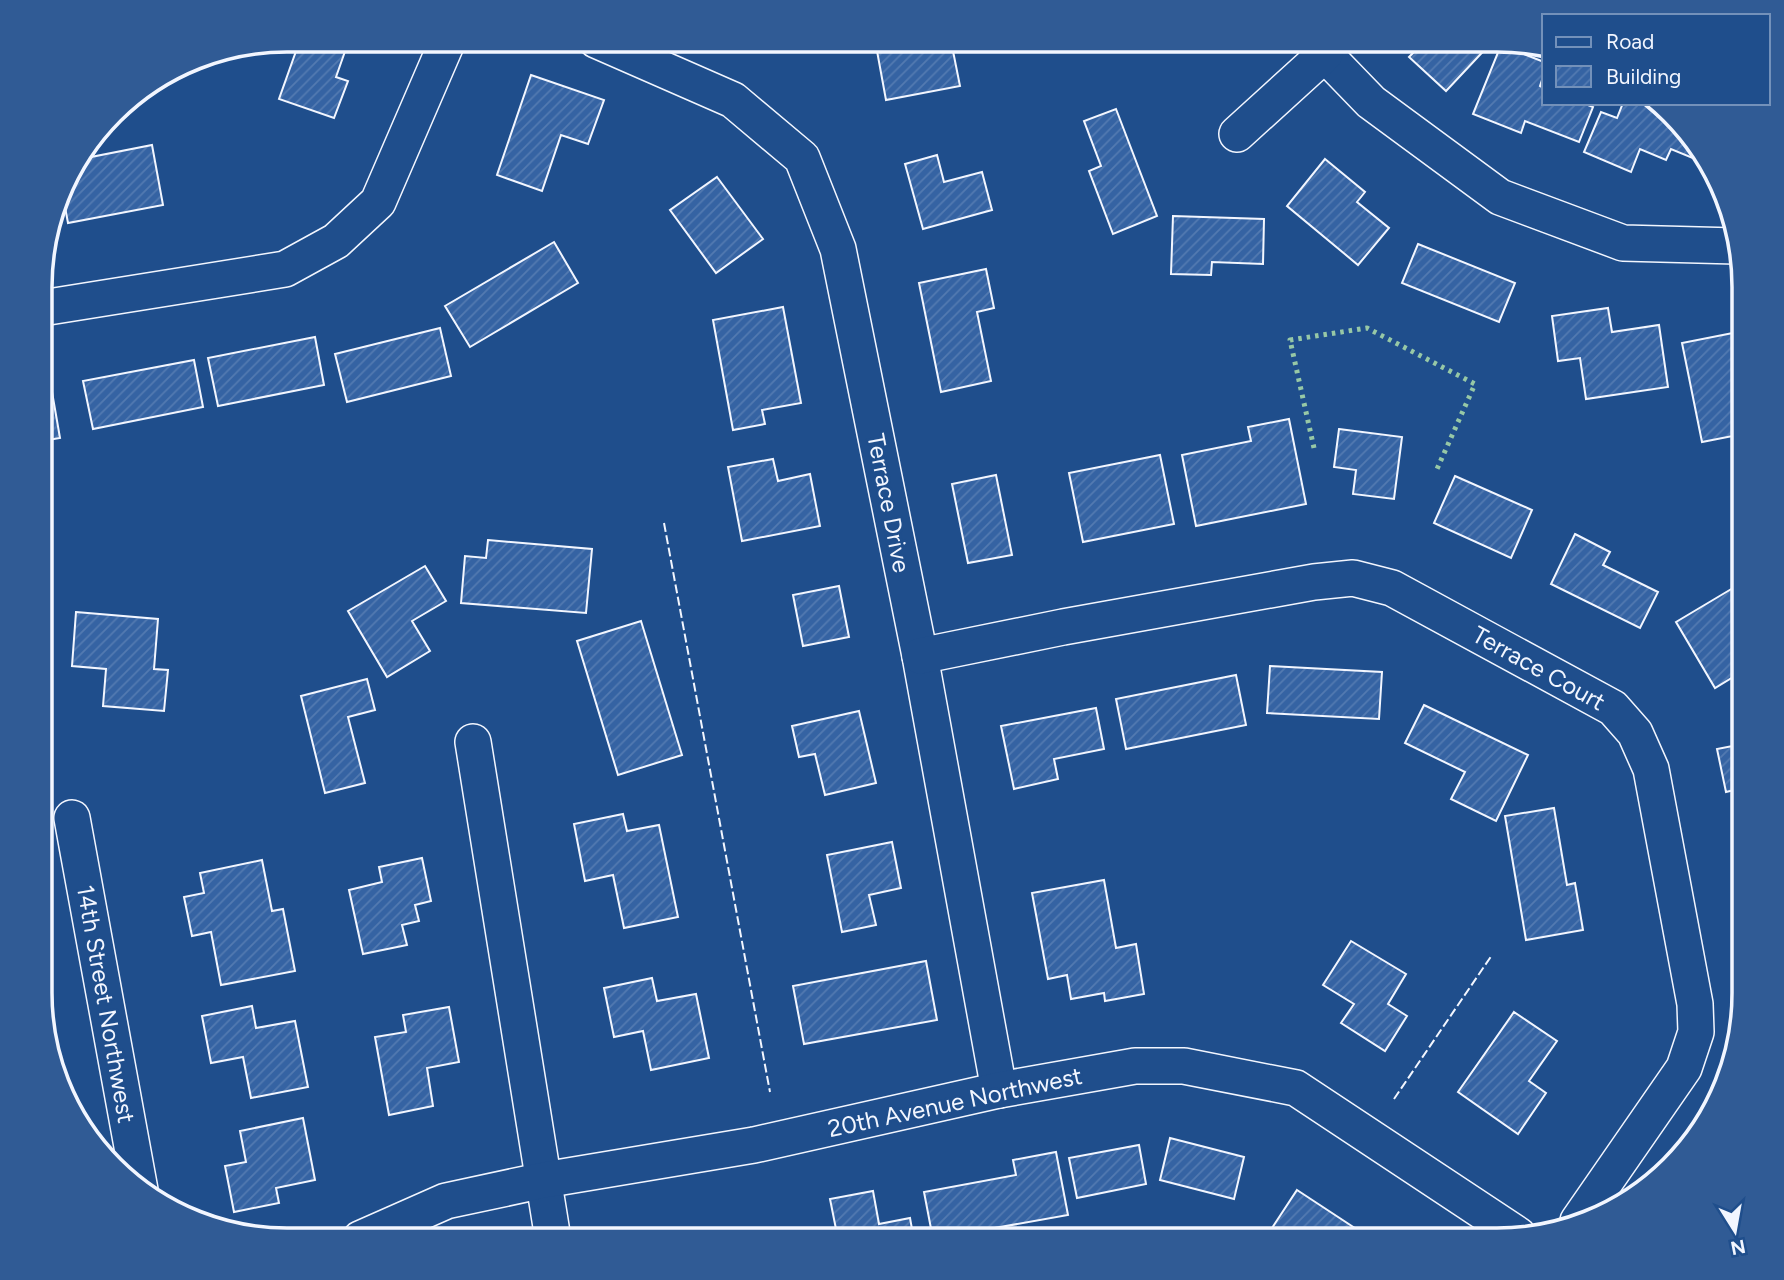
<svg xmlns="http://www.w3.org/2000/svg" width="1784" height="1280" font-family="Figtree,sans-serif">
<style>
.building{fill:url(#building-hatch);stroke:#f2f6ff;stroke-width:2}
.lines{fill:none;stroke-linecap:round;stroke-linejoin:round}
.minor-casing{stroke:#f2f6ff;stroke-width:38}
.minor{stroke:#1f4e8c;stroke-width:35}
.hedge{stroke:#97c8a6;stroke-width:5;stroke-dasharray:3.5 5;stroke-linecap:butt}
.fence{stroke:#f2f6ff;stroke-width:2;stroke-dasharray:9 3.5;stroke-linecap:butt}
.labels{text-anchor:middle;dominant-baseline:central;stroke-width:5;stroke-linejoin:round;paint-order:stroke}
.street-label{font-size:24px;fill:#f2f6ff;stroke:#1f4e8c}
.rim{fill:none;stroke:#f2f6ff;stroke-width:3.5}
</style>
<defs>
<pattern id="building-hatch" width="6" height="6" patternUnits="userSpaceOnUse" patternTransform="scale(1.75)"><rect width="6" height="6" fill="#3563a3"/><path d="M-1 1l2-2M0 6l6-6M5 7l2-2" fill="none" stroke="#537ab1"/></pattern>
</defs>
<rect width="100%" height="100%" fill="#1f4e8c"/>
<g class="building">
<path d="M300,40H349L336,77L348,81L334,118L279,99Z"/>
<path d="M875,40L951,41L960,86L886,100Z"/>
<path d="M1406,41H1491L1492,42L1446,91L1409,57L1416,50Z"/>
<path d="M1501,45L1544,62V74L1540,86L1544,88V103H1583L1593,107L1579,142L1525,121L1521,133L1473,114Z"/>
<path d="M531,75L604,100L588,144L561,135L542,191L497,175Z"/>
<path d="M1623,103H1657L1697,153L1695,159L1671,149L1666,160L1640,149L1631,172L1584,152L1601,112L1617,118Z"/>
<path d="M1116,109L1157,216L1113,234L1089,171L1101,166L1084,121Z"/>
<path d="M152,145L163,205L68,223L62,191L66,178L81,159Z"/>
<path d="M937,155L944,182L982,172L992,210L923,229L905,164Z"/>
<path d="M1325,159L1365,192L1357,202L1389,228L1358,265L1287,206Z"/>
<path d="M717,177L763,239L716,273L670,210Z"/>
<path d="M1173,216L1264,219L1263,264L1212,262L1211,275L1171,274Z"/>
<path d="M554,242L578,283L470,347L445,306Z"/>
<path d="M1418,244L1515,283L1499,322L1402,283Z"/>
<path d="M986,269L994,308L977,312L991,381L941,392L919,283Z"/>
<path d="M783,307L801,403L762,410L765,424L733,430L713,320Z"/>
<path d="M1608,308L1612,332L1659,325L1668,387L1586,399L1580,358L1558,361L1552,316Z"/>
<path d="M440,328L451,376L347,402L335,354Z"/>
<path d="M1743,331V434L1702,442L1682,343Z"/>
<path d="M315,337L324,385L218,406L208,358Z"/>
<path d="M194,360L203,407L93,429L83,381Z"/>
<path d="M52,392L60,438L42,441V394Z"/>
<path d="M1289,419L1306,504L1196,526L1182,455L1251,441L1248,427Z"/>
<path d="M1339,429L1402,437L1394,499L1353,494L1356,470L1334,467Z"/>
<path d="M1160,455L1174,524L1083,542L1069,473Z"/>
<path d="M773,459L778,481L810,474L820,526L742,541L728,467Z"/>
<path d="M996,475L1012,555L968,563L952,484Z"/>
<path d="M1455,476L1532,510L1511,558L1434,523Z"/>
<path d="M1575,534L1610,552L1603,565L1658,592L1640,628L1551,584Z"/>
<path d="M488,540L592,549L586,613L461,603L465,556L486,558Z"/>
<path d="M425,566L446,601L412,621L430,651L387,677L348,611Z"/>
<path d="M839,586L849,637L803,646L793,595Z"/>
<path d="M1733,588L1743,605V671L1715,688L1676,622Z"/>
<path d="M76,612L158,619L154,669L168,670L164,711L103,706L106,669L72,666Z"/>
<path d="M641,621L682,755L618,775L577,641Z"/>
<path d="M1270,666L1382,672L1379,719L1267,713Z"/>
<path d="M1236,675L1246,725L1126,749L1116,699Z"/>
<path d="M367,679L375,710L348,717L365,783L325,793L301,696Z"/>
<path d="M1424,705L1528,755L1496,821L1451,799L1465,772L1405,743Z"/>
<path d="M1096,708L1104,749L1054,759L1058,779L1014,789L1001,726Z"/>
<path d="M859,711L876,783L825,795L815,754L799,757L792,726Z"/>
<path d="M1743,744V788L1726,792L1717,749Z"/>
<path d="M1554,808L1567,885L1575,883L1583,930L1526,940L1505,816Z"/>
<path d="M623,814L627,831L659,825L678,917L624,928L613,875L585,881L574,824Z"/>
<path d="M892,842L901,888L869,895L876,925L842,932L827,855Z"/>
<path d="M422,858L431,901L415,905L419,921L402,925L407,945L363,954L349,890L382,882L379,867Z"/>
<path d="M262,860L272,911L283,909L295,971L221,985L211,932L192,936L184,897L204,893L200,873Z"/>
<path d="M1104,880L1116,948L1136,944L1144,994L1105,1001L1104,993L1071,999L1067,975L1048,979L1032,893Z"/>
<path d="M1351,941L1406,974L1388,1004L1407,1016L1385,1051L1341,1023L1354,1004L1323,985Z"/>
<path d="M926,961L937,1020L804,1044L793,986Z"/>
<path d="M652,978L657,1001L696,994L709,1058L651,1070L643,1031L614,1037L604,988Z"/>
<path d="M252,1006L256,1028L295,1021L308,1087L251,1098L243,1057L211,1063L202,1016Z"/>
<path d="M449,1007L459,1062L427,1068L433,1106L389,1115L375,1037L406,1032L403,1015Z"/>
<path d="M1514,1012L1557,1041L1529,1081L1546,1093L1518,1134L1458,1092Z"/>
<path d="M303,1118L315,1180L276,1188L279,1203L234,1212L225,1166L246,1162L240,1131Z"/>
<path d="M1170,1138L1244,1157L1234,1199L1160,1180Z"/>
<path d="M1139,1145L1146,1184L1077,1198L1069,1158Z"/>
<path d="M1056,1152L1068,1215L933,1239L924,1192L1016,1175L1013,1160Z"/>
<path d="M1297,1190L1373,1240H1283L1270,1231Z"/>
<path d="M873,1191L879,1224L910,1218L914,1240L838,1239L830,1199Z"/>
<path d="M734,1232L735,1239H698Z"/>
</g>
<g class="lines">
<g class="minor-casing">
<g id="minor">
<path d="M596,40L733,100L802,158L838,249L920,656L999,1090"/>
<path d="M1312,41L1371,102L1500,197L1623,243L1736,246"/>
<path d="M1237,134L1325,54"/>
<path d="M42,308L285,269L336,241L378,202L448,40"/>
<path d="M920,656L1063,627L1314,582L1353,578L1392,588L1613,708L1635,733L1651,769L1695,1004L1696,1032L1684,1068L1578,1221"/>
<path d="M473,742L553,1239"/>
<path d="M72,818L140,1190"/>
<path d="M360,1239L446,1201L544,1180L754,1145L999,1090L1135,1066H1184L1296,1088L1518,1235"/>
</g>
</g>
<use href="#minor" class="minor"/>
<path class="hedge" d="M1314,448L1290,340L1367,328L1475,384L1437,469"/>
<g class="fence">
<path d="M664,523L770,1092"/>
<path d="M1394,1099L1492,955"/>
</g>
</g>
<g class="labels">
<g class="street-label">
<text transform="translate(889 503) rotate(79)">Terrace Drive</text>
<text transform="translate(1539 668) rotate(29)">Terrace Court</text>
<text transform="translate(106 1004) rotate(80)">14th Street Northwest</text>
<text transform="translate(955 1102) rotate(-12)">20th Avenue Northwest</text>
</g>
</g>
<path d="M0 0H1784V1280H0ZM287 52H1497A235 235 0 0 1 1732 287V993A235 235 0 0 1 1497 1228H287A235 235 0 0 1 52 993V287A235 235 0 0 1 287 52Z" fill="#305b95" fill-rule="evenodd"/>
<path class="rim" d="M287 52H1497A235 235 0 0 1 1732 287V993A235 235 0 0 1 1497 1228H287A235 235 0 0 1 52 993V287A235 235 0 0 1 287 52Z"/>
<rect x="1542" y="14" width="228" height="91" fill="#1f4e8c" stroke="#7391ba" stroke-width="2"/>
<rect x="1556" y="37" width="35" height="10" fill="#1f4e8c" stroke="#7391ba" stroke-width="2"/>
<text x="1606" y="49" font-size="21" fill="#f2f6ff">Road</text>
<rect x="1556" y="66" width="35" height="21" fill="url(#building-hatch)" stroke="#7391ba" stroke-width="2"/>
<text x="1606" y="84" font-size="21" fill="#f2f6ff">Building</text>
<g transform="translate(1735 1231) rotate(169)" stroke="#1f4e8c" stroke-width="5" paint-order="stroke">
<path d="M0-5L12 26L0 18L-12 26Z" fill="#f2f6ff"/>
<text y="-10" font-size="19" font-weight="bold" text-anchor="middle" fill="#f2f6ff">N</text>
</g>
</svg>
